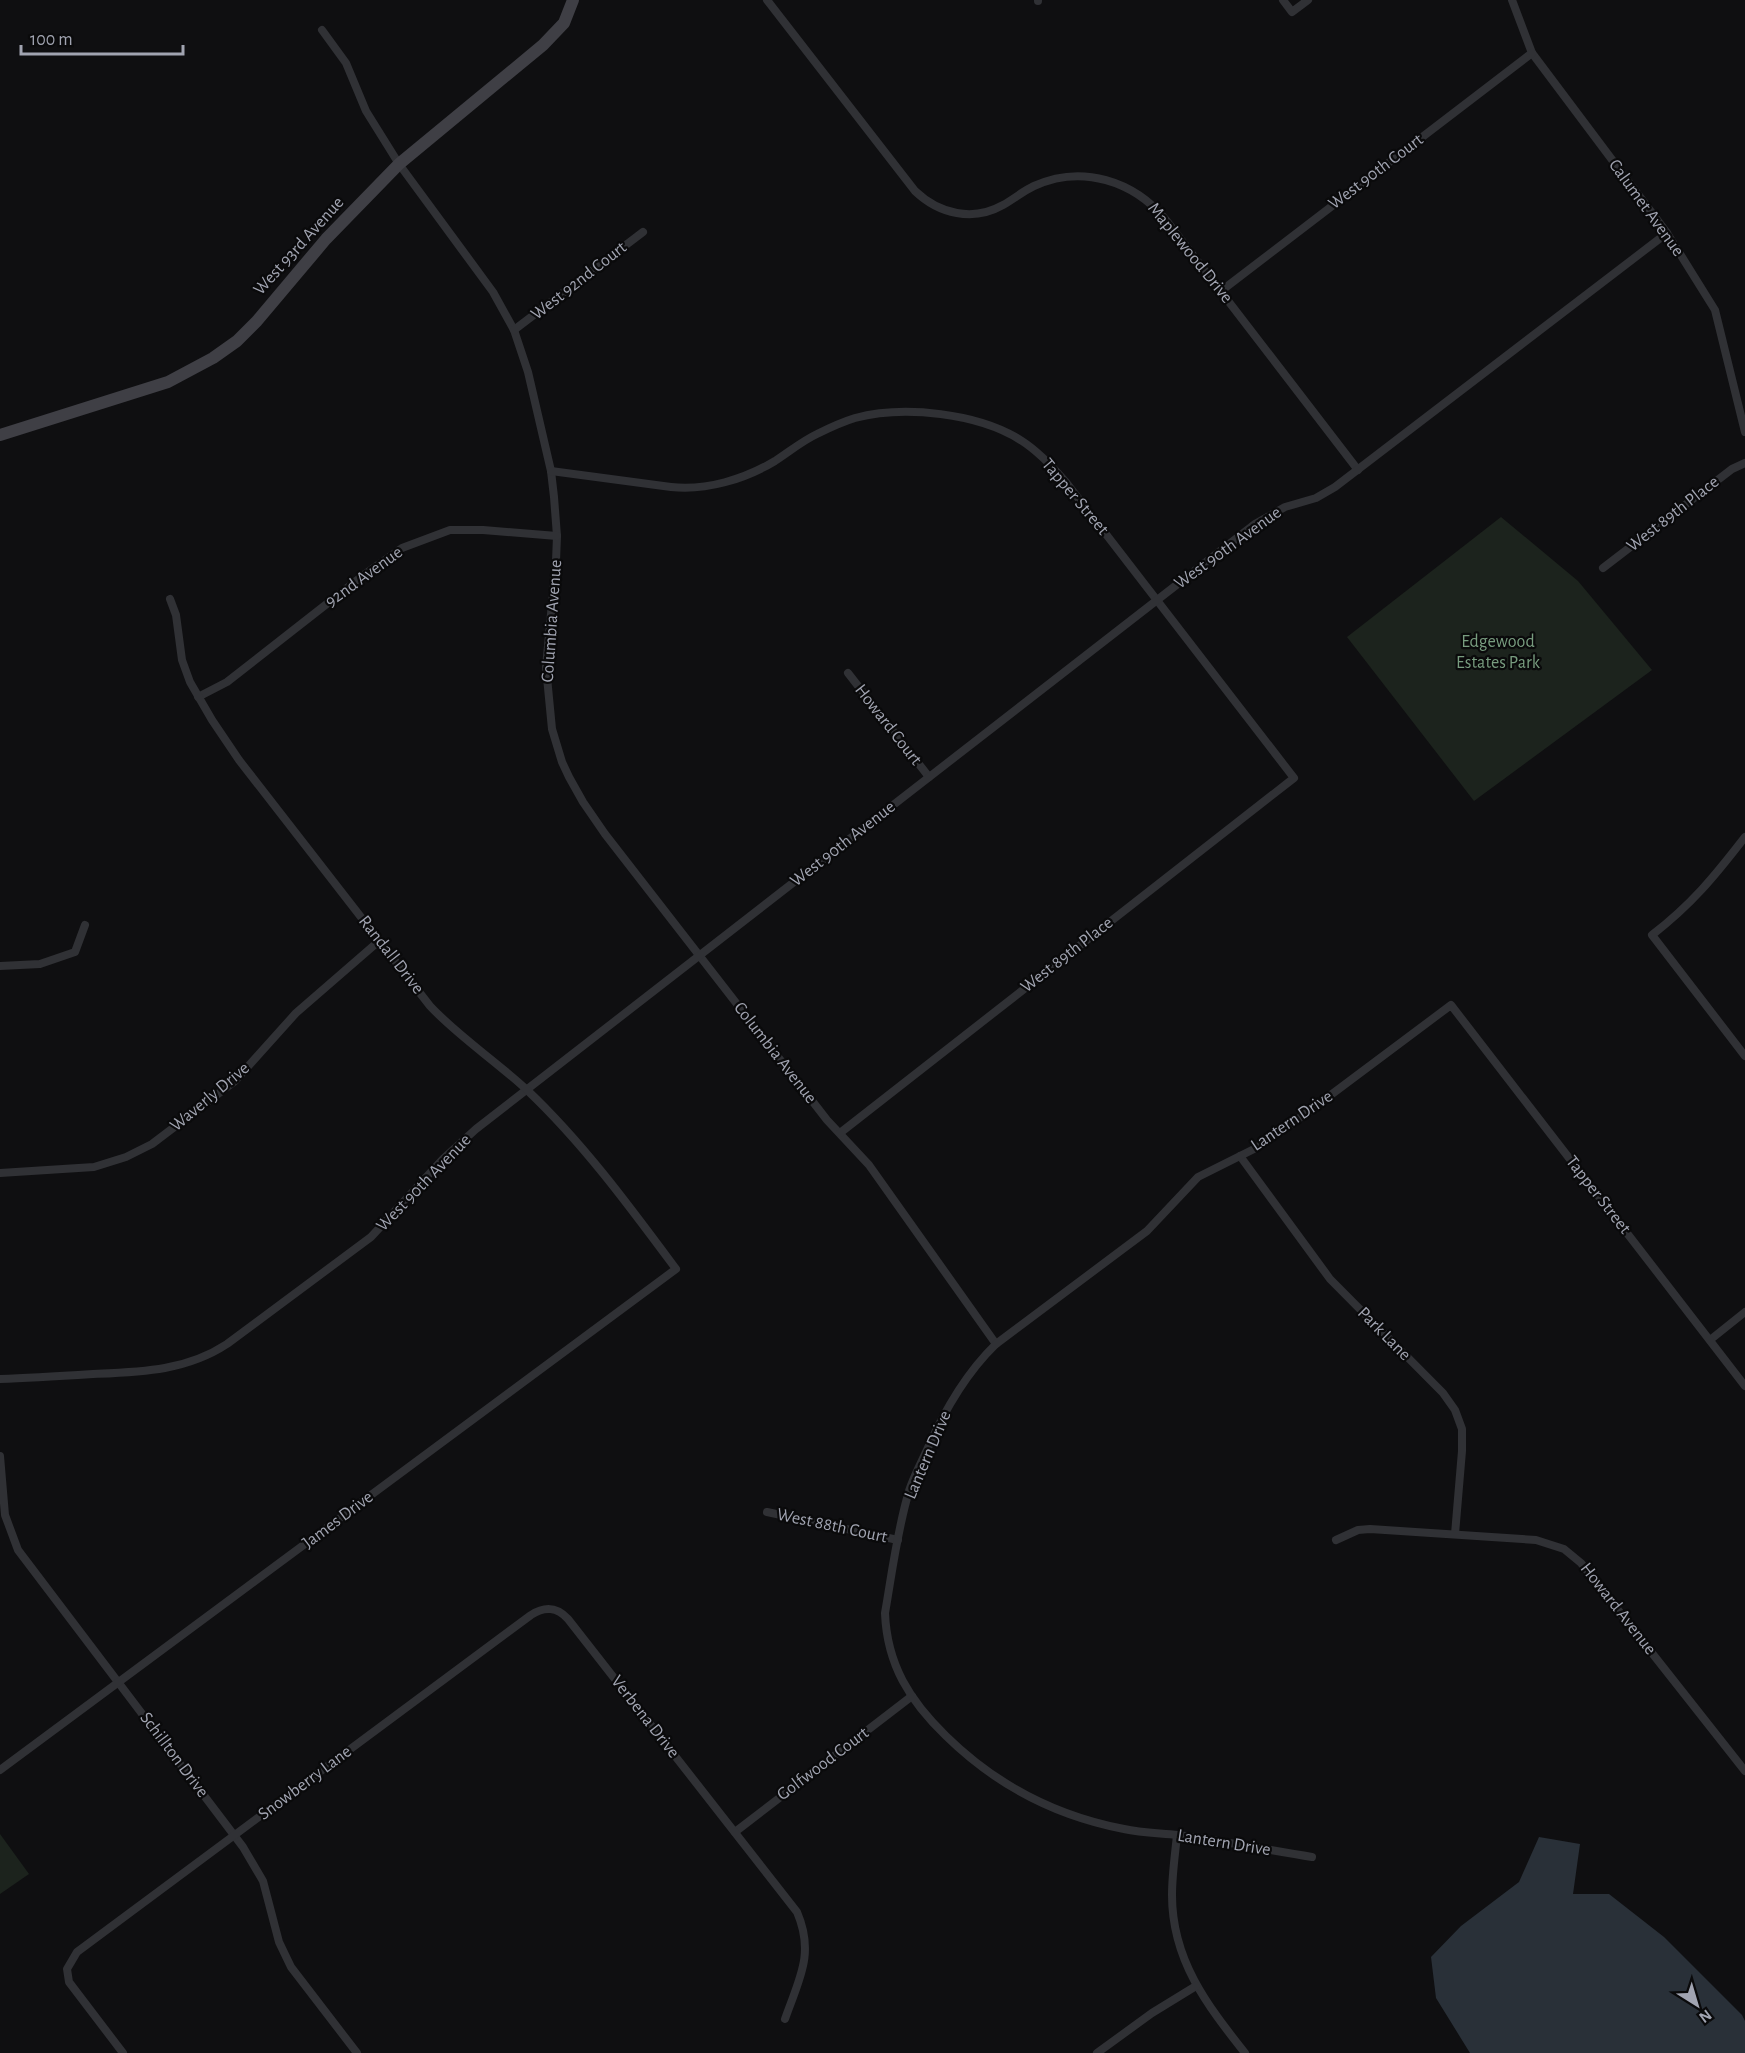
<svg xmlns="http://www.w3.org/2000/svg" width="1745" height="2053" font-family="'Alegreya Sans',sans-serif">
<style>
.green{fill:#1c231d}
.water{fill:#293038}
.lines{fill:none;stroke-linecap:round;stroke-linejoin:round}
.street{stroke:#303135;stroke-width:8}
.secondary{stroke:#3f3f45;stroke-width:12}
.labels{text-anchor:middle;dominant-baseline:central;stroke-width:4.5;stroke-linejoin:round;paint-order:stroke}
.street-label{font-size:18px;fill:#a1a4b1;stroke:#0a0a0b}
.park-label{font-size:18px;fill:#789c7f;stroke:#0a0a0b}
</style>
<rect width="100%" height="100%" fill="#0f0f11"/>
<g class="green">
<path d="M1501,517L1578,581L1652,670L1474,801L1347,637Z"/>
<path d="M0,1834L29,1874L0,1894Z"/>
</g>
<path class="water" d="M1539,1837L1580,1844L1573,1894H1609L1664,1937L1742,2015L1745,2021V2053H1470L1436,1998L1431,1957L1461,1926L1519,1882Z"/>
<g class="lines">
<g class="street">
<path d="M767,0L915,191C939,214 973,222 1003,205C1014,199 1023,191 1034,186C1082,164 1134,181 1166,220L1358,470"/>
<path d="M1038,0V1"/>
<path d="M1283,0L1292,12L1308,0"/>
<path d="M1512,0L1532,53L1667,233L1715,310L1745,432"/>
<path d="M322,30L346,63L366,111L399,164L493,292L514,330L528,372L551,471L554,497L557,536L556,561L546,667L552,729L562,762L569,777L583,802L605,834L827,1120L869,1165L996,1344"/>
<path d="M1221,291L1532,53"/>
<path d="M514,330L643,232"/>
<path d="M551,471L671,487C706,491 745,479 775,461C789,452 802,441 817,434C829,428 842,422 855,418C904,405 979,413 1022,441C1039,452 1052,466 1065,481L1294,778L840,1133"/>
<path d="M1603,568L1732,469L1745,463"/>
<path d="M848,673L929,777"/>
<path d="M198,697L227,682L365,574L402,548L450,530H483L557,536"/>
<path d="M1745,837C1714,877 1692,904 1652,935L1745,1056"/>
<path d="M0,966L40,964L75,952L85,925"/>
<path d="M1240,1156L1330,1279L1443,1393L1455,1410L1462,1429V1451L1455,1534"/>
<path d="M0,1173L94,1167L126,1157L152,1144L235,1081L296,1013L379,941"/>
<path d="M1710,1340L1745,1312"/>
<path d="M0,1379C31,1378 62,1376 93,1374C141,1372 186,1371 227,1344L371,1237L443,1159L476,1129L1255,524L1285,507L1316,498L1335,487L1667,233"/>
<path d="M0,1456L5,1515L18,1550L243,1847L263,1881L279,1942L291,1967L357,2053"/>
<path d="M767,1512L898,1540"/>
<path d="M1336,1540L1358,1530L1370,1529L1536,1540L1564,1549L1581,1563L1745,1771"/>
<path d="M0,1770L676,1269C630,1207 583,1143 527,1090C496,1061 459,1037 430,1006L239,760L212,720L190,682L182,660L176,615L170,599"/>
<path d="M735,1832L912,1696"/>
<path d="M1177,1835C1175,1855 1172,1875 1172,1895C1172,1960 1207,2005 1245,2053"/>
<path d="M1312,1857C1268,1850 1223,1841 1178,1835C1160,1833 1142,1833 1124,1829C1056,1816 995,1784 946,1736C910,1701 887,1665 885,1613C892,1573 897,1531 909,1491C913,1478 920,1465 926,1452C943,1413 964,1375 996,1344L1147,1231L1198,1177L1256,1148L1308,1112L1451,1005L1745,1386"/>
<path d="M123,2053L69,1982L67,1969L77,1952L531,1615C545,1606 557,1607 568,1619L797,1912C815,1954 799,1979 785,2019"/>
<path d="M1097,2053L1152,2013L1196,1986"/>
</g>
<path class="secondary" d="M0,435L168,382L213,358L237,341L257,321L326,239L399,164L543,45L564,23L573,0"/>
</g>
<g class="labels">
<g class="street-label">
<text transform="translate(1376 172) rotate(-37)">West 90th Court</text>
<text transform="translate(1646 208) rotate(54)">Calumet Avenue</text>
<text transform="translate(299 246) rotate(-48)">West 93rd Avenue</text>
<text transform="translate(1190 253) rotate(51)">Maplewood Drive</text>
<text transform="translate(579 281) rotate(-38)">West 92nd Court</text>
<text transform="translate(1075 497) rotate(50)">Tapper Street</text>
<text transform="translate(1673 514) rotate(-38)">West 89th Place</text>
<text transform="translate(1228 548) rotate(-36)">West 90th Avenue</text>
<text transform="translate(364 577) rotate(-36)">92nd Avenue</text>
<text transform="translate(552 621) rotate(-86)">Columbia Avenue</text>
<text transform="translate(888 725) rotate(52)">Howard Court</text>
<text transform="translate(843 844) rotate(-38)">West 90th Avenue</text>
<text transform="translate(391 955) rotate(52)">Randall Drive</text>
<text transform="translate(1067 955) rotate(-38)">West 89th Place</text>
<text transform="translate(775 1053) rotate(52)">Columbia Avenue</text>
<text transform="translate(210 1097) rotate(-40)">Waverly Drive</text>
<text transform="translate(1292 1121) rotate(-34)">Lantern Drive</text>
<text transform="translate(424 1183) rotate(-46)">West 90th Avenue</text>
<text transform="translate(1598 1195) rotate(52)">Tapper Street</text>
<text transform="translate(1384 1334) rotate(45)">Park Lane</text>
<text transform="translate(928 1455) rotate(-67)">Lantern Drive</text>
<text transform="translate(338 1520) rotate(-37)">James Drive</text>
<text transform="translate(832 1526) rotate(12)">West 88th Court</text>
<text transform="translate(1618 1609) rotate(52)">Howard Avenue</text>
<text transform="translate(645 1717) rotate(52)">Verbena Drive</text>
<text transform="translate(174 1755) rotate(53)">Schillton Drive</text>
<text transform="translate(823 1764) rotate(-37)">Golfwood Court</text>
<text transform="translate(305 1783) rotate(-37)">Snowberry Lane</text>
<text transform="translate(1224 1843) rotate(9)">Lantern Drive</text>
</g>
<g class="park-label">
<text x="1498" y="642">Edgewood<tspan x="1498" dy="21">Estates Park</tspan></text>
</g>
</g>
<g transform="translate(1697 2005) rotate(143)" stroke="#0a0a0b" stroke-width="4.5" paint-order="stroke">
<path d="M0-4.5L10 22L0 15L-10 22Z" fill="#a1a4b1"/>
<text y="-9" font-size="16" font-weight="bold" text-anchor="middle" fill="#a1a4b1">N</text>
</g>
<path d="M21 45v9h162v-9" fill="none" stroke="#a1a4b1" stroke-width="3"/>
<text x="30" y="45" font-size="18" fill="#a1a4b1" stroke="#0a0a0b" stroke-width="4.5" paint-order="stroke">100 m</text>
</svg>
